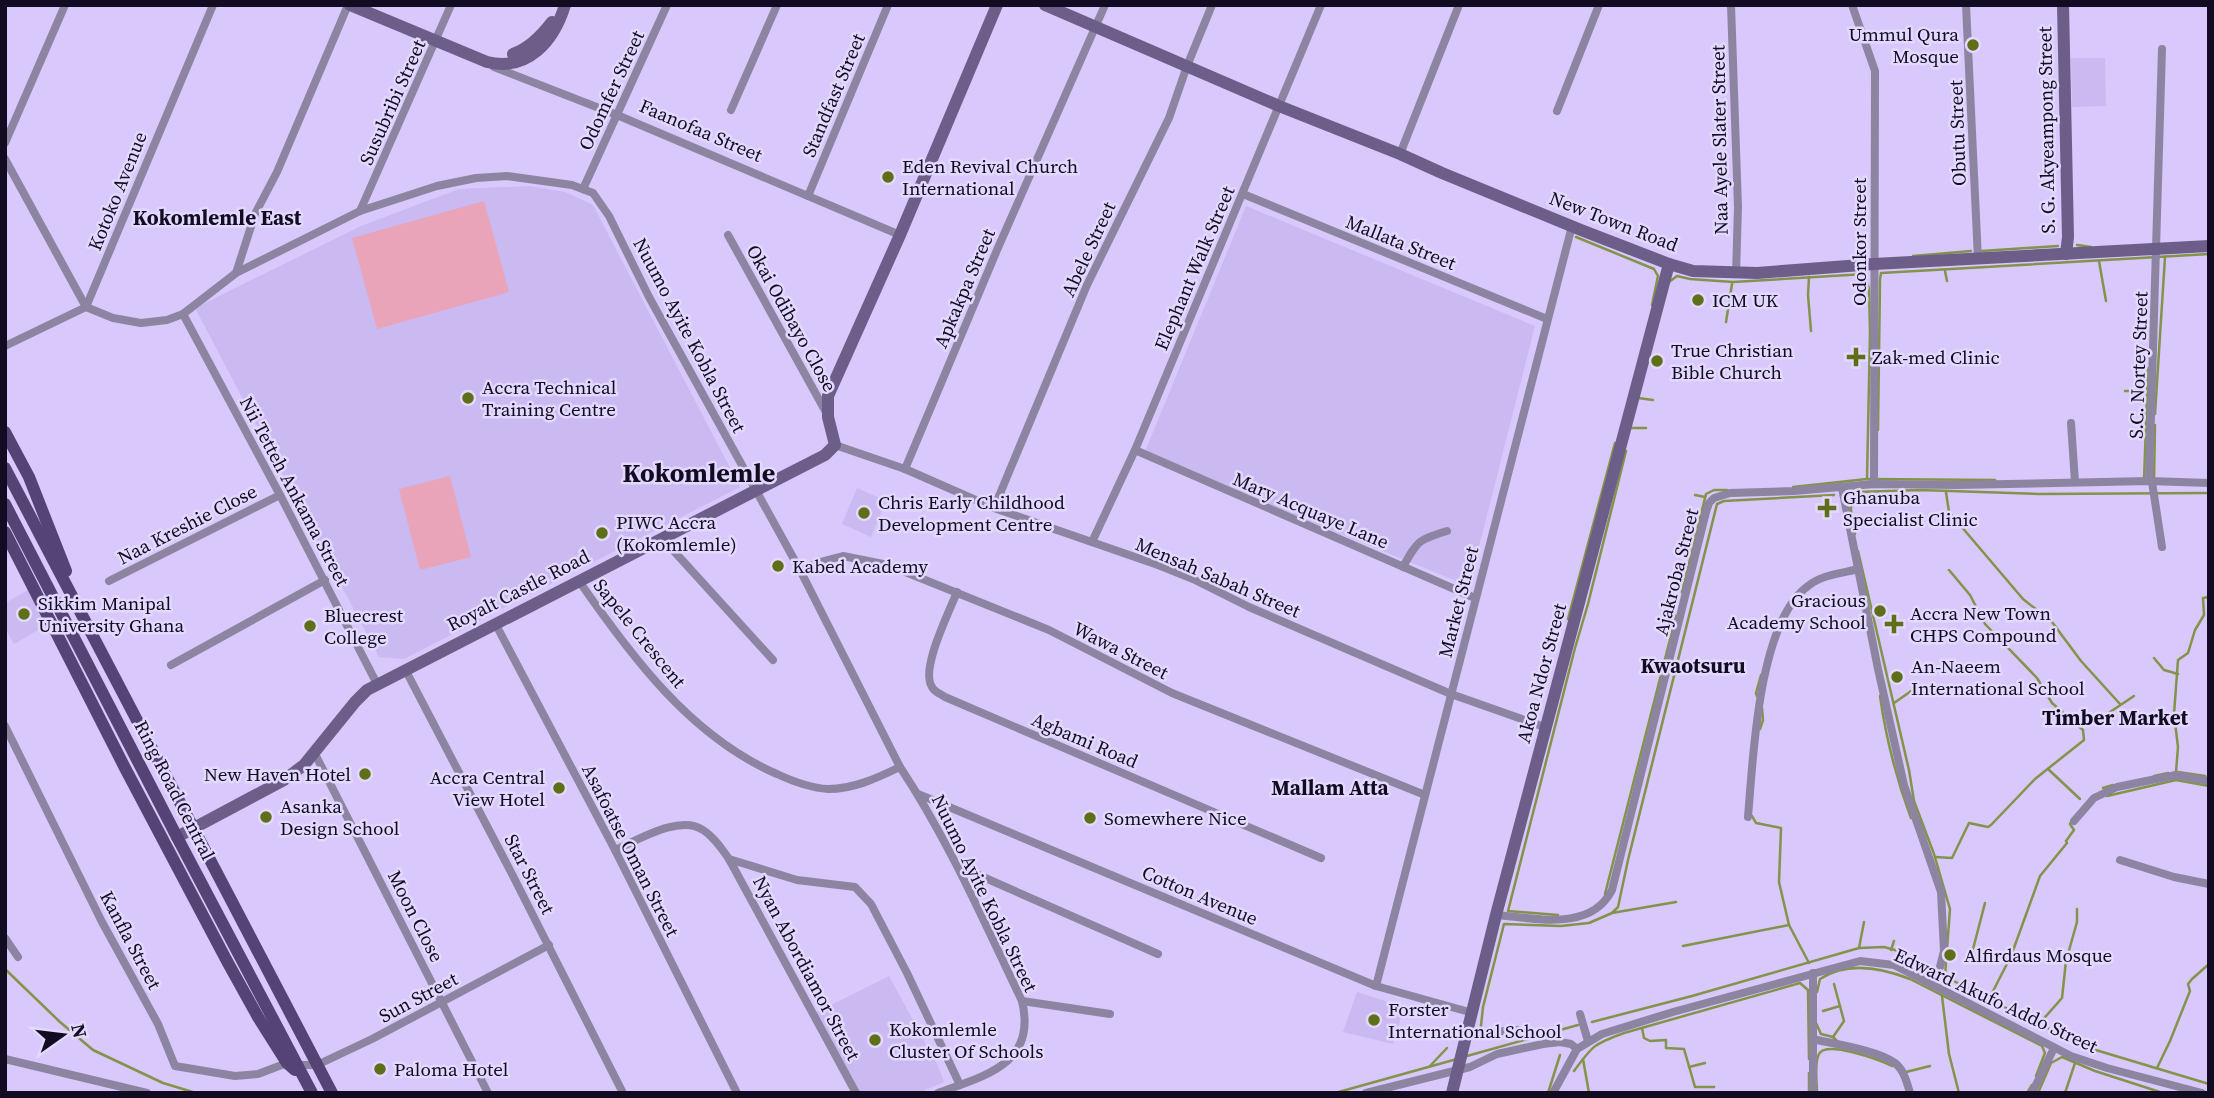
<svg xmlns="http://www.w3.org/2000/svg" width="2214" height="1098" font-family="'Source Serif 4',serif">
<style>
.built{fill:#cbb9f1}
.green{fill:#e9a4b9}
.lines{fill:none;stroke-linecap:round;stroke-linejoin:round}
.stream{stroke:#839349;stroke-width:2.5}
.street{stroke:#8d84a1;stroke-width:8}
.secondary{stroke:#6c5e89;stroke-width:12}
.primary{stroke:#554376;stroke-width:12}
.poi-dot{fill:#5f6e19;stroke:#e3d8fe;stroke-width:2.5}
.labels{text-anchor:middle;dominant-baseline:central;stroke-width:5;stroke-linejoin:round;paint-order:stroke}
.poi-label{font-size:19px;fill:#130b21;stroke:#e3d8fe;text-anchor:start}
.street-label{font-size:19px;fill:#130b21;stroke:#e3d8fe}
.neighbourhood-label{font-size:21px;font-weight:bold;fill:#130b21;stroke:#e3d8fe}
.district-label{font-size:26px;font-weight:bold;fill:#130b21;stroke:#e3d8fe}
</style>
<rect width="100%" height="100%" fill="#d8c8fb"/>
<g class="built">
<path d="M2071,58H2105L2106,106L2072,107Z"/>
<path d="M530,186L565,192L593,205L740,487L404,659L379,657L195,308L361,226L459,189Z"/>
<path d="M1246,206L1535,326L1469,586L1144,454Z"/>
<path d="M857,488L886,501L871,537L842,524Z"/>
<path d="M30,589L48,624L14,644L5,628V603Z"/>
<path d="M889,976L938,1066L944,1082L918,1093H853L813,1014Z"/>
<path d="M1357,992L1404,1007L1393,1044L1343,1032Z"/>
</g>
<g class="green">
<path d="M484,201L509,292L377,329L352,238Z"/>
<path d="M450,476L471,557L420,570L399,489Z"/>
</g>
<g class="lines">
<g class="stream">
<path d="M1576,237L1654,269L1658,276L1652,305"/>
<path d="M2077,245L2091,247"/>
<path d="M1982,251L2058,246"/>
<path d="M1913,256L1971,251"/>
<path d="M2099,261L2106,301"/>
<path d="M1945,271L1947,281"/>
<path d="M1809,277L1808,295L1811,331"/>
<path d="M1669,282L1677,276L1690,279L1733,282L1865,274L1869,289L1870,333L1867,479"/>
<path d="M1726,322L1732,284"/>
<path d="M2125,391H2147"/>
<path d="M1638,398L1653,400"/>
<path d="M2155,414L2165,257"/>
<path d="M1631,428H1646"/>
<path d="M1878,430L1880,280L1881,273L2209,254"/>
<path d="M2144,481L2148,368"/>
<path d="M2154,481L2155,425"/>
<path d="M1793,487L1867,479L1995,480"/>
<path d="M1946,492L1949,512L2023,599L2052,622L2081,661L2120,704"/>
<path d="M1695,495L1705,497"/>
<path d="M1855,534C1853,520 1846,502 1857,492L1920,490L2039,494L2209,493"/>
<path d="M1858,551L1909,770L1914,801L1934,854L1950,909L1945,976"/>
<path d="M1682,592L1706,494L1714,490H1727"/>
<path d="M1568,619L1615,443"/>
<path d="M2154,658L2164,670L2178,674"/>
<path d="M1757,696L1756,693L1761,675"/>
<path d="M1880,696C1886,738 1896,778 1911,818"/>
<path d="M1894,703L1917,687"/>
<path d="M2081,718H2101L2134,696"/>
<path d="M1760,729L1763,720L1762,708"/>
<path d="M2048,769L2080,799"/>
<path d="M2176,772L2178,747L2174,714L2178,660L2188,653L2195,630L2204,615L2203,598L2209,597"/>
<path d="M2178,772L2205,776"/>
<path d="M2154,776L2168,773"/>
<path d="M2103,788L2113,785"/>
<path d="M2107,796L2176,780L2209,786"/>
<path d="M1752,816L1756,823L1781,828L1779,882L1789,925L1809,963"/>
<path d="M1935,857L1952,858L1969,823L1988,827L1991,825L2035,779L2084,740L2083,730L2052,703L2037,678L1985,624L1970,595L1949,570"/>
<path d="M1605,894L1676,616"/>
<path d="M1612,913L1618,907L1628,860L1717,504L1724,501L1834,495"/>
<path d="M1558,915L1508,911L1575,648L1588,604L1626,451"/>
<path d="M1683,946L1789,925"/>
<path d="M1859,948L1864,922"/>
<path d="M1891,950L1894,941"/>
<path d="M1972,953L1985,903"/>
<path d="M5,969L60,1022L93,1050L163,1083L196,1093"/>
<path d="M1944,976L2010,1010L2089,1048L2209,1084"/>
<path d="M1817,992L1820,979C1847,961 1882,968 1910,979L2042,1046L2045,1053L2036,1076"/>
<path d="M1942,996L1949,1054L1959,1093"/>
<path d="M1989,999L2011,956L2040,876L2067,843L2066,841L2074,830L2070,824L2072,821"/>
<path d="M1823,1011L1840,1006"/>
<path d="M1592,1022L1692,996L1859,948L1884,947L1895,950L1935,971"/>
<path d="M1527,1023L1528,1039"/>
<path d="M1816,1023L1821,1034L1833,1037L1838,1042"/>
<path d="M2039,1024L2062,998L2066,961L2077,922V909"/>
<path d="M1481,1026L1483,1007L1504,924L1561,926L1589,923L1612,913L1676,902"/>
<path d="M1642,1028L1644,1038L1650,1041L1666,1040V1048L1684,1049L1695,1087H1714"/>
<path d="M1833,1037L1844,1021L1834,984"/>
<path d="M1467,1056L1578,1025"/>
<path d="M1583,1059L1589,1093"/>
<path d="M1430,1066L1447,1048"/>
<path d="M1689,1067L1705,1063"/>
<path d="M2157,1068L2170,1041L2190,991L2188,984L2192,979L2209,964"/>
<path d="M1574,1071C1593,1045 1594,1044 1624,1033L1800,983L1808,990L1809,1059"/>
<path d="M1906,1072L1930,1066"/>
<path d="M1809,1091V1073"/>
<path d="M1335,1093L1457,1059"/>
<path d="M1548,1093L1560,1055"/>
<path d="M1817,1093C1817,1082 1814,1063 1819,1054C1826,1040 1880,1060 1892,1066"/>
<path d="M2027,1093L2032,1085"/>
<path d="M2038,1093L2051,1063L2062,1057L2095,1071L2163,1093"/>
<path d="M2065,1093L2075,1063"/>
</g>
<g class="street">
<path d="M1731,5L1738,207L1736,274"/>
<path d="M1852,5L1875,71L1874,484"/>
<path d="M1966,5L1978,259"/>
<path d="M494,67L617,115L900,235"/>
<path d="M731,110L777,5"/>
<path d="M1557,111L1599,5"/>
<path d="M5,143L65,5"/>
<path d="M1400,154L1459,5"/>
<path d="M5,159L86,307L113,318L141,323L167,320L183,314L236,273L360,211L437,186L476,178L507,176L572,185L593,193L609,216L649,297L800,570L900,767C949,841 984,922 1022,1001C1037,1064 986,1075 938,1093"/>
<path d="M583,189L667,5"/>
<path d="M1243,194L1547,319"/>
<path d="M808,196L888,5"/>
<path d="M360,211L451,5"/>
<path d="M728,235L827,414"/>
<path d="M236,273L255,214L277,172L348,5"/>
<path d="M183,314L280,495L377,684"/>
<path d="M5,346L86,307L213,5"/>
<path d="M2071,423L2075,482"/>
<path d="M835,445L905,469L994,508L1158,565L1193,579L1249,607L1451,694L1547,728"/>
<path d="M1135,450L1475,598"/>
<path d="M905,469L997,250L1105,5"/>
<path d="M2149,481L2162,49"/>
<path d="M2152,482L2162,547"/>
<path d="M1842,488L1878,669L1904,785L1941,892L1944,951L1940,967L1932,984"/>
<path d="M994,508L1087,285L1169,118L1187,66L1212,5"/>
<path d="M662,538L773,660"/>
<path d="M1092,542L1135,450L1321,5"/>
<path d="M1403,567C1418,540 1418,540 1447,531"/>
<path d="M800,570L820,562L843,556L888,565L1049,630L1172,693L1425,795"/>
<path d="M109,581L280,495"/>
<path d="M579,581C631,656 691,737 777,774C792,781 811,788 828,789C854,789 877,778 900,767"/>
<path d="M957,592C949,612 920,670 932,687C934,692 941,694 945,697L1321,858"/>
<path d="M495,623L615,850L737,1093"/>
<path d="M171,665L325,580"/>
<path d="M406,671L513,876L623,1093"/>
<path d="M5,726L102,922L158,1024L175,1066L235,1076L258,1074L287,1063"/>
<path d="M315,754L488,1093"/>
<path d="M918,794L1376,986L1473,1013"/>
<path d="M1748,817C1753,759 1758,622 1808,586C1821,575 1842,573 1859,569"/>
<path d="M2074,821L2094,798L2117,787L2176,775L2209,781"/>
<path d="M615,850C638,840 680,814 703,830C714,837 722,849 729,859L856,1093"/>
<path d="M729,859L797,880L855,887L871,904L907,973L960,1085"/>
<path d="M2120,860L2174,877L2209,884"/>
<path d="M958,866L1158,954"/>
<path d="M1496,915C1535,918 1591,932 1612,890L1706,512L1709,503L1714,498L1730,493L1794,491L1874,484L1956,485L2149,481L2209,483"/>
<path d="M5,938L18,957"/>
<path d="M1376,986L1572,226"/>
<path d="M1022,1001L1110,1014"/>
<path d="M1580,1014L1588,1041"/>
<path d="M1468,1034L1517,1030"/>
<path d="M1813,1039C1834,1044 1877,1050 1895,1063C1904,1070 1907,1083 1910,1093"/>
<path d="M5,1059L147,1093"/>
<path d="M298,1065H317L372,1039L549,945"/>
<path d="M1366,1093L1470,1067L1497,1054L1543,1044L1560,1042L1571,1044L1577,1049"/>
<path d="M1553,1093L1577,1049L1602,1034L1673,1012L1860,961L1894,965L2071,1056L2107,1068L2202,1093"/>
<path d="M1813,1093V973"/>
<path d="M2032,1093L2054,1048"/>
</g>
<g class="secondary">
<path d="M350,5L487,62C528,72 554,41 565,5"/>
<path d="M1045,5L1279,106L1400,154L1442,173L1581,230L1669,264L1693,271L1757,273L1874,264L2209,246"/>
<path d="M2063,5L2068,237L2066,254"/>
<path d="M513,54C528,49 542,35 552,22"/>
<path d="M177,837L284,780L304,765L355,702L367,690L825,455L835,445L828,417V396L900,235L997,5"/>
<path d="M1452,1093L1496,915L1669,264"/>
</g>
<g class="primary">
<path d="M5,432L29,477L66,571"/>
<path d="M5,468L332,1093"/>
<path d="M5,504L177,837L312,1093"/>
<path d="M5,532L125,768L228,963L258,1017L287,1063L295,1070"/>
</g>
</g>
<g class="poi-dot">
<circle cx="1973" cy="45" r="7"/>
<circle cx="888" cy="177" r="7"/>
<circle cx="1698" cy="300" r="7"/>
<path d="M1852.5 346.5h7v7h7v7h-7v7h-7v-7h-7v-7h7z"/>
<circle cx="1657" cy="361" r="7"/>
<circle cx="468" cy="398" r="7"/>
<path d="M1823.5 497.5h7v7h7v7h-7v7h-7v-7h-7v-7h7z"/>
<circle cx="864" cy="513" r="7"/>
<circle cx="602" cy="533" r="7"/>
<circle cx="778" cy="566" r="7"/>
<circle cx="1880" cy="611" r="7"/>
<circle cx="24" cy="614" r="7"/>
<path d="M1890.5 613.5h7v7h7v7h-7v7h-7v-7h-7v-7h7z"/>
<circle cx="310" cy="626" r="7"/>
<circle cx="1897" cy="677" r="7"/>
<circle cx="365" cy="774" r="7"/>
<circle cx="559" cy="788" r="7"/>
<circle cx="266" cy="817" r="7"/>
<circle cx="1090" cy="818" r="7"/>
<circle cx="1950" cy="955" r="7"/>
<circle cx="1374" cy="1020" r="7"/>
<circle cx="875" cy="1040" r="7"/>
<circle cx="380" cy="1069" r="7"/>
</g>
<g class="labels">
<g class="poi-label">
<text x="1959" y="34" text-anchor="end">Ummul Qura<tspan x="1959" dy="22">Mosque</tspan></text>
<text x="902" y="166">Eden Revival Church<tspan x="902" dy="22">International</tspan></text>
<text x="1712" y="300">ICM UK</text>
<text x="1671" y="350">True Christian<tspan x="1671" dy="22">Bible Church</tspan></text>
<text x="1872" y="357">Zak-med Clinic</text>
<text x="482" y="387">Accra Technical<tspan x="482" dy="22">Training Centre</tspan></text>
<text x="1843" y="497">Ghanuba<tspan x="1843" dy="22">Specialist Clinic</tspan></text>
<text x="878" y="502">Chris Early Childhood<tspan x="878" dy="22">Development Centre</tspan></text>
<text x="616" y="522">PIWC Accra<tspan x="616" dy="22">(Kokomlemle)</tspan></text>
<text x="792" y="566">Kabed Academy</text>
<text x="1866" y="600" text-anchor="end">Gracious<tspan x="1866" dy="22">Academy School</tspan></text>
<text x="38" y="603">Sikkim Manipal<tspan x="38" dy="22">University Ghana</tspan></text>
<text x="1910" y="613">Accra New Town<tspan x="1910" dy="22">CHPS Compound</tspan></text>
<text x="324" y="615">Bluecrest<tspan x="324" dy="22">College</tspan></text>
<text x="1911" y="666">An-Naeem<tspan x="1911" dy="22">International School</tspan></text>
<text x="351" y="774" text-anchor="end">New Haven Hotel</text>
<text x="545" y="777" text-anchor="end">Accra Central<tspan x="545" dy="22">View Hotel</tspan></text>
<text x="280" y="806">Asanka<tspan x="280" dy="22">Design School</tspan></text>
<text x="1104" y="818">Somewhere Nice</text>
<text x="1964" y="955">Alfirdaus Mosque</text>
<text x="1388" y="1009">Forster<tspan x="1388" dy="22">International School</tspan></text>
<text x="889" y="1029">Kokomlemle<tspan x="889" dy="22">Cluster Of Schools</tspan></text>
<text x="394" y="1069">Paloma Hotel</text>
</g>
<g class="street-label">
<text transform="translate(611 90) rotate(-65)">Odomfer Street</text>
<text transform="translate(833 95) rotate(-67)">Standfast Street</text>
<text transform="translate(392 102) rotate(-66)">Susubribi Street</text>
<text transform="translate(701 130) rotate(23)">Faanofaa Street</text>
<text transform="translate(2046 130) rotate(-91)">S. G. Akyeampong Street</text>
<text transform="translate(1957 133) rotate(-92)">Obutu Street</text>
<text transform="translate(1719 140) rotate(-91)">Naa Ayele Slater Street</text>
<text transform="translate(117 191) rotate(-68)">Kotoko Avenue</text>
<text transform="translate(1614 221) rotate(21)">New Town Road</text>
<text transform="translate(1401 242) rotate(22)">Mallata Street</text>
<text transform="translate(1859 242) rotate(-90)">Odonkor Street</text>
<text transform="translate(1088 249) rotate(-65)">Abele Street</text>
<text transform="translate(1194 268) rotate(-67)">Elephant Walk Street</text>
<text transform="translate(964 288) rotate(-67)">Apkakpa Street</text>
<text transform="translate(792 318) rotate(61)">Okai Odibayo Close</text>
<text transform="translate(690 335) rotate(62)">Nuumo Ayite Kobla Street</text>
<text transform="translate(2138 365) rotate(-88)">S.C. Nortey Street</text>
<text transform="translate(295 491) rotate(62)">Nii Tetteh Ankama Street</text>
<text transform="translate(1311 510) rotate(23)">Mary Acquaye Lane</text>
<text transform="translate(187 524) rotate(-27)">Naa Kreshie Close</text>
<text transform="translate(1676 572) rotate(-76)">Ajakroba Street</text>
<text transform="translate(1218 577) rotate(23)">Mensah Sabah Street</text>
<text transform="translate(518 590) rotate(-27)">Royalt Castle Road</text>
<text transform="translate(1458 602) rotate(-76)">Market Street</text>
<text transform="translate(640 633) rotate(51)">Sapele Crescent</text>
<text transform="translate(1121 650) rotate(27)">Wawa Street</text>
<text transform="translate(1541 673) rotate(-75)">Akoa Ndor Street</text>
<text transform="translate(1085 740) rotate(23)">Agbami Road</text>
<text transform="translate(175 790) rotate(63)">Ring Road Central</text>
<text transform="translate(631 850) rotate(63)">Asafoatse Oman Street</text>
<text transform="translate(530 874) rotate(63)">Star Street</text>
<text transform="translate(985 893) rotate(64)">Nuumo Ayite Kobla Street</text>
<text transform="translate(1200 895) rotate(23)">Cotton Avenue</text>
<text transform="translate(416 916) rotate(63)">Moon Close</text>
<text transform="translate(131 940) rotate(62)">Kanfla Street</text>
<text transform="translate(807 968) rotate(62)">Nyan Abordiamor Street</text>
<text transform="translate(418 997) rotate(-28)">Sun Street</text>
<text transform="translate(1996 1000) rotate(25)">Edward Akufo Addo Street</text>
</g>
<g class="neighbourhood-label">
<text x="217" y="217">Kokomlemle East</text>
<text x="1693" y="665">Kwaotsuru</text>
<text x="2115" y="717">Timber Market</text>
<text x="1330" y="787">Mallam Atta</text>
</g>
<g class="district-label">
<text x="699" y="473">Kokomlemle</text>
</g>
</g>
<rect width="2214" height="1098" fill="none" stroke="#130b21" stroke-width="14"/>
<g transform="translate(63 1035) rotate(76)" stroke="#e3d8fe" stroke-width="5" paint-order="stroke">
<path d="M0-5L12 26L0 18L-12 26Z" fill="#130b21"/>
<text y="-10" font-size="19" font-weight="bold" text-anchor="middle" fill="#130b21">N</text>
</g>
</svg>
